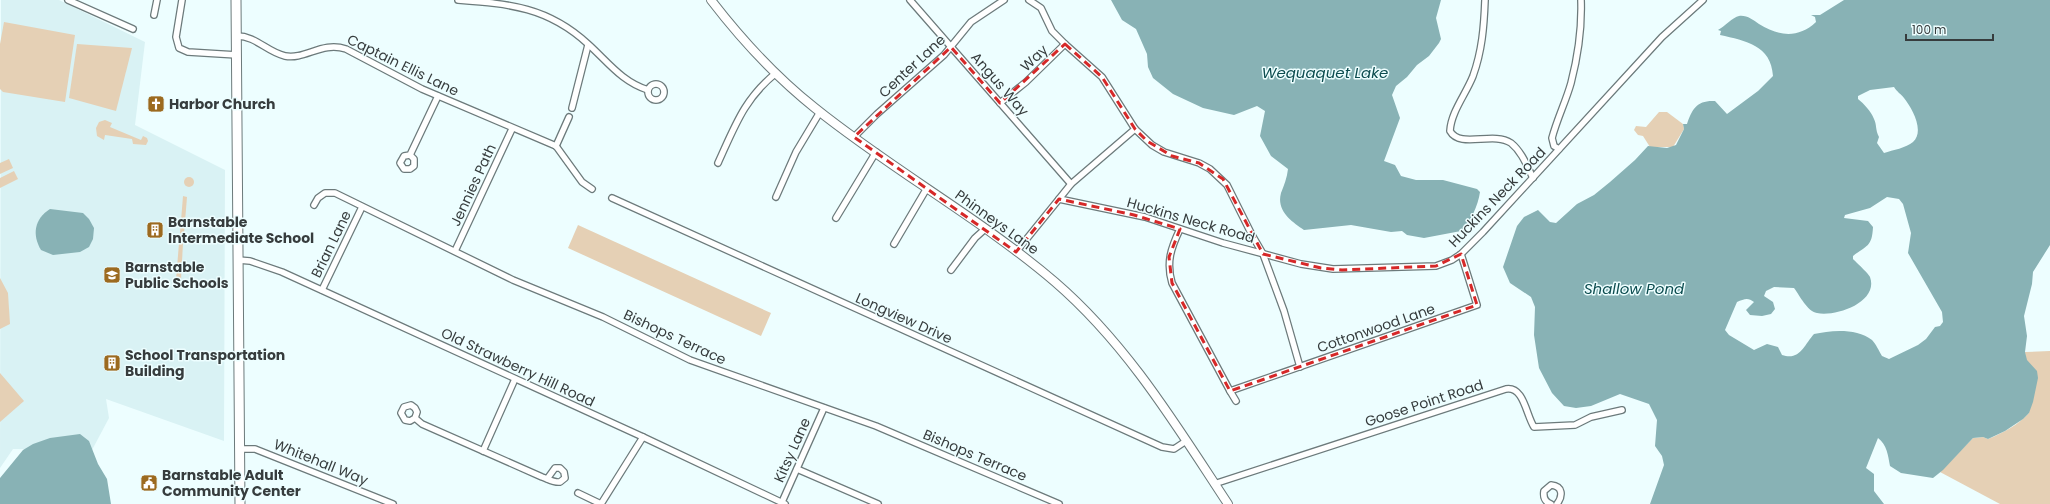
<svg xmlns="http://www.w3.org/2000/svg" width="2050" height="504" font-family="Poppins,sans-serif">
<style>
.built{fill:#d9f2f4}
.green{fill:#e5d0b5}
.water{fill:#88b2b5;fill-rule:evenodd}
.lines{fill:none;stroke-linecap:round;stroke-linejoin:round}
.street-casing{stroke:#6c7a7b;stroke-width:8}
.secondary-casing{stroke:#6c7a7b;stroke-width:10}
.primary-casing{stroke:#6c7a7b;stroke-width:11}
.street{stroke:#fff;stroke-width:5.5}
.secondary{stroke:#fff;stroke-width:8}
.primary{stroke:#fff;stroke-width:9}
.marked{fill:none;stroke:#d62828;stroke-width:3;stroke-dasharray:8 5;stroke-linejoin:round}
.labels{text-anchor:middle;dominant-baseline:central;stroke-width:3;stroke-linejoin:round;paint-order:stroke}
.street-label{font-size:14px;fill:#363c3d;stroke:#edfeff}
.poi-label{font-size:14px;font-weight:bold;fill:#363c3d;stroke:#edfeff;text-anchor:start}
.water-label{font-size:15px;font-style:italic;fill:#0c4c4f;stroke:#edfeff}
</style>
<rect width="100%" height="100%" fill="#edfeff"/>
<path class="built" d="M1,0H59L145,42L135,125L225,170L224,441L106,399L109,418L92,450L13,449L0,468Z"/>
<g class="green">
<path d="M4,22L75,35L65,102L3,92L0,89V44Z"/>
<path d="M77,44L132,48L116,111L69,98Z"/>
<path d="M1659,112H1667L1683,124L1684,129L1673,147H1650L1643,136L1638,135L1634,130L1636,126L1646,127Z"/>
<path d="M105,120L112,123L110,127L141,140L143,136L147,138L148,141L146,145L133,144L132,139L105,135L104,140L97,136L96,128L99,122Z"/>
<path d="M9,159L13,168L0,174V163Z"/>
<path d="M14,171L18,179L0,188V178Z"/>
<circle cx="189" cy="182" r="5"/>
<path d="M183,196L187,197L184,234L180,233Z"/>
<path d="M578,225L771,313L761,336L568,248Z"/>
<path d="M179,243H183L181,280H176Z"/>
<path d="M0,278L8,293L10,324L0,329Z"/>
<path d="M2050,351V504H2000L1940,472L1973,438L1983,437L1988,439C2003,433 2018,425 2029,413L2025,352Z"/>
<path d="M0,373L24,401L0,422Z"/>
</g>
<g class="water">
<path d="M1111,0H1441L1436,18L1441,39L1439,43L1429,56L1417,65L1407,77L1396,86L1392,95L1400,118L1384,161L1395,165L1401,176L1416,180H1443L1477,189L1480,192C1478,206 1471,221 1461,231L1424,238L1407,235L1402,231L1391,232L1351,225L1304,230C1292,222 1276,211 1281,193C1284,185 1287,178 1288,169L1271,156L1260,136L1265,111L1257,106L1234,115L1203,108L1173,94L1153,78L1148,67L1147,54L1136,29L1122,20Z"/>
<path d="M1844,0H2050V245L2033,272L2032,284L2024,316L2027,336L2025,352L2027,360L2037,371L2038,378L2033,402L2029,413L2023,419L2005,431L1988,439L1983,437L1973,438L1943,470L1933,478L1901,473L1890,466C1888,455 1887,445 1878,438L1866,468L1874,474V491L1884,504H1650L1664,465L1662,456L1655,446L1657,420L1649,404L1620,394L1591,406L1576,408L1564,406L1552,393L1539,368L1534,335L1535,307L1531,297L1510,283L1503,267L1517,226L1524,217L1538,210L1550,222L1556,223L1577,204L1594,195L1610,182L1635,160L1648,146L1667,148L1676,145L1684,129L1683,124H1687C1692,109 1697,100 1715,101L1727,114L1758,91L1773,76C1771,45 1746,41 1720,35L1721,31L1718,30C1724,27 1733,17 1739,16C1747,15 1753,20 1759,24C1778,36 1798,39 1816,22L1815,17L1811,15H1820ZM1894,87C1897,92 1901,94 1904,98C1912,108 1925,131 1913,142C1906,148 1893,150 1884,153L1877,143L1879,137C1875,129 1877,125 1874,119C1871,111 1864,104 1858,99V96L1870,90ZM1887,197L1899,199L1903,204L1911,233L1908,253L1942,312L1943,322L1940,326L1935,327L1926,339L1918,345L1889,359L1882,356C1879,351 1876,344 1872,340C1857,328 1831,330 1814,334C1804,345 1800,361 1782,355L1778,347L1767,344L1754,350L1729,335L1725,330L1737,302C1744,299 1748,297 1754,302L1746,310L1750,315L1762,316L1771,314L1775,309L1773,302L1764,296L1766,291L1774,287L1794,288C1800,296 1807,311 1817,313C1836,317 1879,302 1870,277C1869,274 1856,262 1853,259V256C1867,245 1872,247 1873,227L1868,221L1844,218L1845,215L1870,208Z"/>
<path d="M50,209L83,213L89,219L94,228L93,239L89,247L80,252L53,255L41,250C32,235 34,219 50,209Z"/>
<path d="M80,434L89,441L98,464L107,479L111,504H0V478L23,450L33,444L50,438Z"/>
</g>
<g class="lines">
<g class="street-casing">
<g id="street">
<path d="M68,0L133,29"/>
<path d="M182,0L176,37L179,48L188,52L237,55"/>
<path d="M458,0C510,4 548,7 588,44C608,62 622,82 648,90"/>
<path d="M910,0L1071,184"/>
<path d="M1029,0L1041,8L1052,31L1065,44L1102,77L1135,129L1071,184L1059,199"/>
<path d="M1485,0C1484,27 1482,51 1473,76C1466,94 1451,112 1450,131C1460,149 1493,131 1511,143C1522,152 1527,166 1533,178"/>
<path d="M154,15L157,0"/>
<path d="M237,36C256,36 267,52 285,56C305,60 322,41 346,49L422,89L556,146"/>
<circle cx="656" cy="92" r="8"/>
<path d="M1000,103L1026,82L1065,44"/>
<path d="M572,108L588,45"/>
<path d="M1135,129L1152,145L1164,152L1199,163L1210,169L1227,185L1252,235L1263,254L1284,311L1300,367"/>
<path d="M854,137L877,114L944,55L971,22L1004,0"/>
<path d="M556,146L582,182L592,189"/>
<path d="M556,146L569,117"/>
<path d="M1559,149L1554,146L1552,138C1557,119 1566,101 1571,83C1578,56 1582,28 1581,0"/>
<path d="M410,155L404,156L400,163L404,169H410L414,166V159L410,155L438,96"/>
<path d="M718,163C735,126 744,99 776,73"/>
<path d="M776,197L796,152L820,112"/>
<path d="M612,198L1162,447L1174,449L1186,441"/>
<path d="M314,205L318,198L325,193H335L513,280L603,317L690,360L876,426L1059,504"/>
<path d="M836,218L876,152"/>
<path d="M1180,229C1171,248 1166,262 1172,283L1230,391L1477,305L1461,254"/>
<path d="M894,244L927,188"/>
<path d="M455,251L512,129"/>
<path d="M1016,252L1059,199L1145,217L1223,243L1301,264L1333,269L1436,266L1452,260L1461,254L1483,232L1662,37L1703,0"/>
<path d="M238,260L250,261L282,272L643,437L785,504"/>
<path d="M951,270L975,238L985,229"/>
<path d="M322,290L362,207"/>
<path d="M1230,391L1236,401"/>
<path d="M415,418L417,412L415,408L411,405L404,407L401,413L405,420L410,421L415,418L422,424L542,477C548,479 554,483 560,482L565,478L564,472L560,468H555L547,479"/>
<path d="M240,449H255L393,504"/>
<path d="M483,451L515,379"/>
<path d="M797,469L878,504"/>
<path d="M1214,484L1506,389C1524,386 1526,415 1534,427L1575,425L1591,417L1622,410"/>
<path d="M578,493L601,504"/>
<path d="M782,502L824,408"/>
<path d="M601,504L643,437"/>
<path d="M1551,504C1545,502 1543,497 1544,491L1551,485C1563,486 1563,496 1557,504"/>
</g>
</g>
<g class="secondary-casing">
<path id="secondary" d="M711,0C741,39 776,77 815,108C892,170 980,218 1055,282C1127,344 1176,425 1228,504"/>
</g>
<g class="primary-casing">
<path id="primary" d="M236,0L240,504"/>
</g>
<use href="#street" class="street"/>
<use href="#secondary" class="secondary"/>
<use href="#primary" class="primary"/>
</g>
<path class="marked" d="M1065,44L1102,77L1135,129L1147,141L1172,156L1199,163L1223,179L1263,254L1321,268L1342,270L1436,266L1461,254L1477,305L1230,391L1172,283L1169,257L1180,229L1134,215L1059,199L1016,252L854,137L951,47L1000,103Z"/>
<defs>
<g id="church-square" transform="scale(0.9)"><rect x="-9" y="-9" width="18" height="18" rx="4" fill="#9c6a1f" stroke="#edfeff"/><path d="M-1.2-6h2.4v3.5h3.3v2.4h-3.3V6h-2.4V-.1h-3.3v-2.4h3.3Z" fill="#fff"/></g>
<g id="building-square" transform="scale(0.9)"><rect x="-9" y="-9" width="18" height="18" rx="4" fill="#9c6a1f" stroke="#edfeff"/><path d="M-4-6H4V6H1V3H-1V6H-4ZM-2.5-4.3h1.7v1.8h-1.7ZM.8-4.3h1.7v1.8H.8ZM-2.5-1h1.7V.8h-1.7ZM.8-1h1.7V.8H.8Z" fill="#fff"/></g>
<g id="school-square" transform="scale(0.9)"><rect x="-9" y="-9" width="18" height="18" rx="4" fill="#9c6a1f" stroke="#edfeff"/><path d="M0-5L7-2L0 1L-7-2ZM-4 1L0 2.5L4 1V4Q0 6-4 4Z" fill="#fff"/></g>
<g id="civic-square" transform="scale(0.9)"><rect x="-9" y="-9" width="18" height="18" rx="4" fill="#9c6a1f" stroke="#edfeff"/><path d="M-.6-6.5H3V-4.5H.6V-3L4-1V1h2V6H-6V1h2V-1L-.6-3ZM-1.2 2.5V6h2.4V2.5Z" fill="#fff"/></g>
</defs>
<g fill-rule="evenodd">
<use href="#church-square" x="156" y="104"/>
<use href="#building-square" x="155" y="230"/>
<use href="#school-square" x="112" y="275"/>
<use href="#building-square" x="112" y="363"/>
<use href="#civic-square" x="149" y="483"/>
</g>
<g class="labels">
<g class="street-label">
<text transform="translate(1034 58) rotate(-44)">Way</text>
<text transform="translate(403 65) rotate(26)">Captain Ellis Lane</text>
<text transform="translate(912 66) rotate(-43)">Center Lane</text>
<text transform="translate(1000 84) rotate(49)">Angus Way</text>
<text transform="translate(473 185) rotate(-65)">Jennies Path</text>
<text transform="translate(1497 197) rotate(-46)">Huckins Neck Road</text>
<text transform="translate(1191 220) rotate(16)">Huckins Neck Road</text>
<text transform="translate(997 222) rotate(36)">Phinneys Lane</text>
<text transform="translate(331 244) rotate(-64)">Brian Lane</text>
<text transform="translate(904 318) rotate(24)">Longview Drive</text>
<text transform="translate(1376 328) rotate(-19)">Cottonwood Lane</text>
<text transform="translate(675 337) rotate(25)">Bishops Terrace</text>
<text transform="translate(518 367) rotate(25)">Old Strawberry Hill Road</text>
<text transform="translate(1424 403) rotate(-18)">Goose Point Road</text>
<text transform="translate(792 450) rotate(-66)">Kitsy Lane</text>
<text transform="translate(975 455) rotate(23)">Bishops Terrace</text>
<text transform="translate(321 462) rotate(22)">Whitehall Way</text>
</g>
<g class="poi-label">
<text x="169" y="104">Harbor Church</text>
<text x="168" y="222">Barnstable<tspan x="168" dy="16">Intermediate School</tspan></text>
<text x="125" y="267">Barnstable<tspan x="125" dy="16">Public Schools</tspan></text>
<text x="125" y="355">School Transportation<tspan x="125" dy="16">Building</tspan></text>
<text x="162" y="475">Barnstable Adult<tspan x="162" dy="16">Community Center</tspan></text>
</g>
<g class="water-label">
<text x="1325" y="72">Wequaquet Lake</text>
<text x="1634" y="288">Shallow Pond</text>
</g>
</g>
<path d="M1906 34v6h87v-6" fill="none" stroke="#363c3d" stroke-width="2"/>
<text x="1912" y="34" font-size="12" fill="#363c3d" stroke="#edfeff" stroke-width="3" paint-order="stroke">100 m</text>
</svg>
